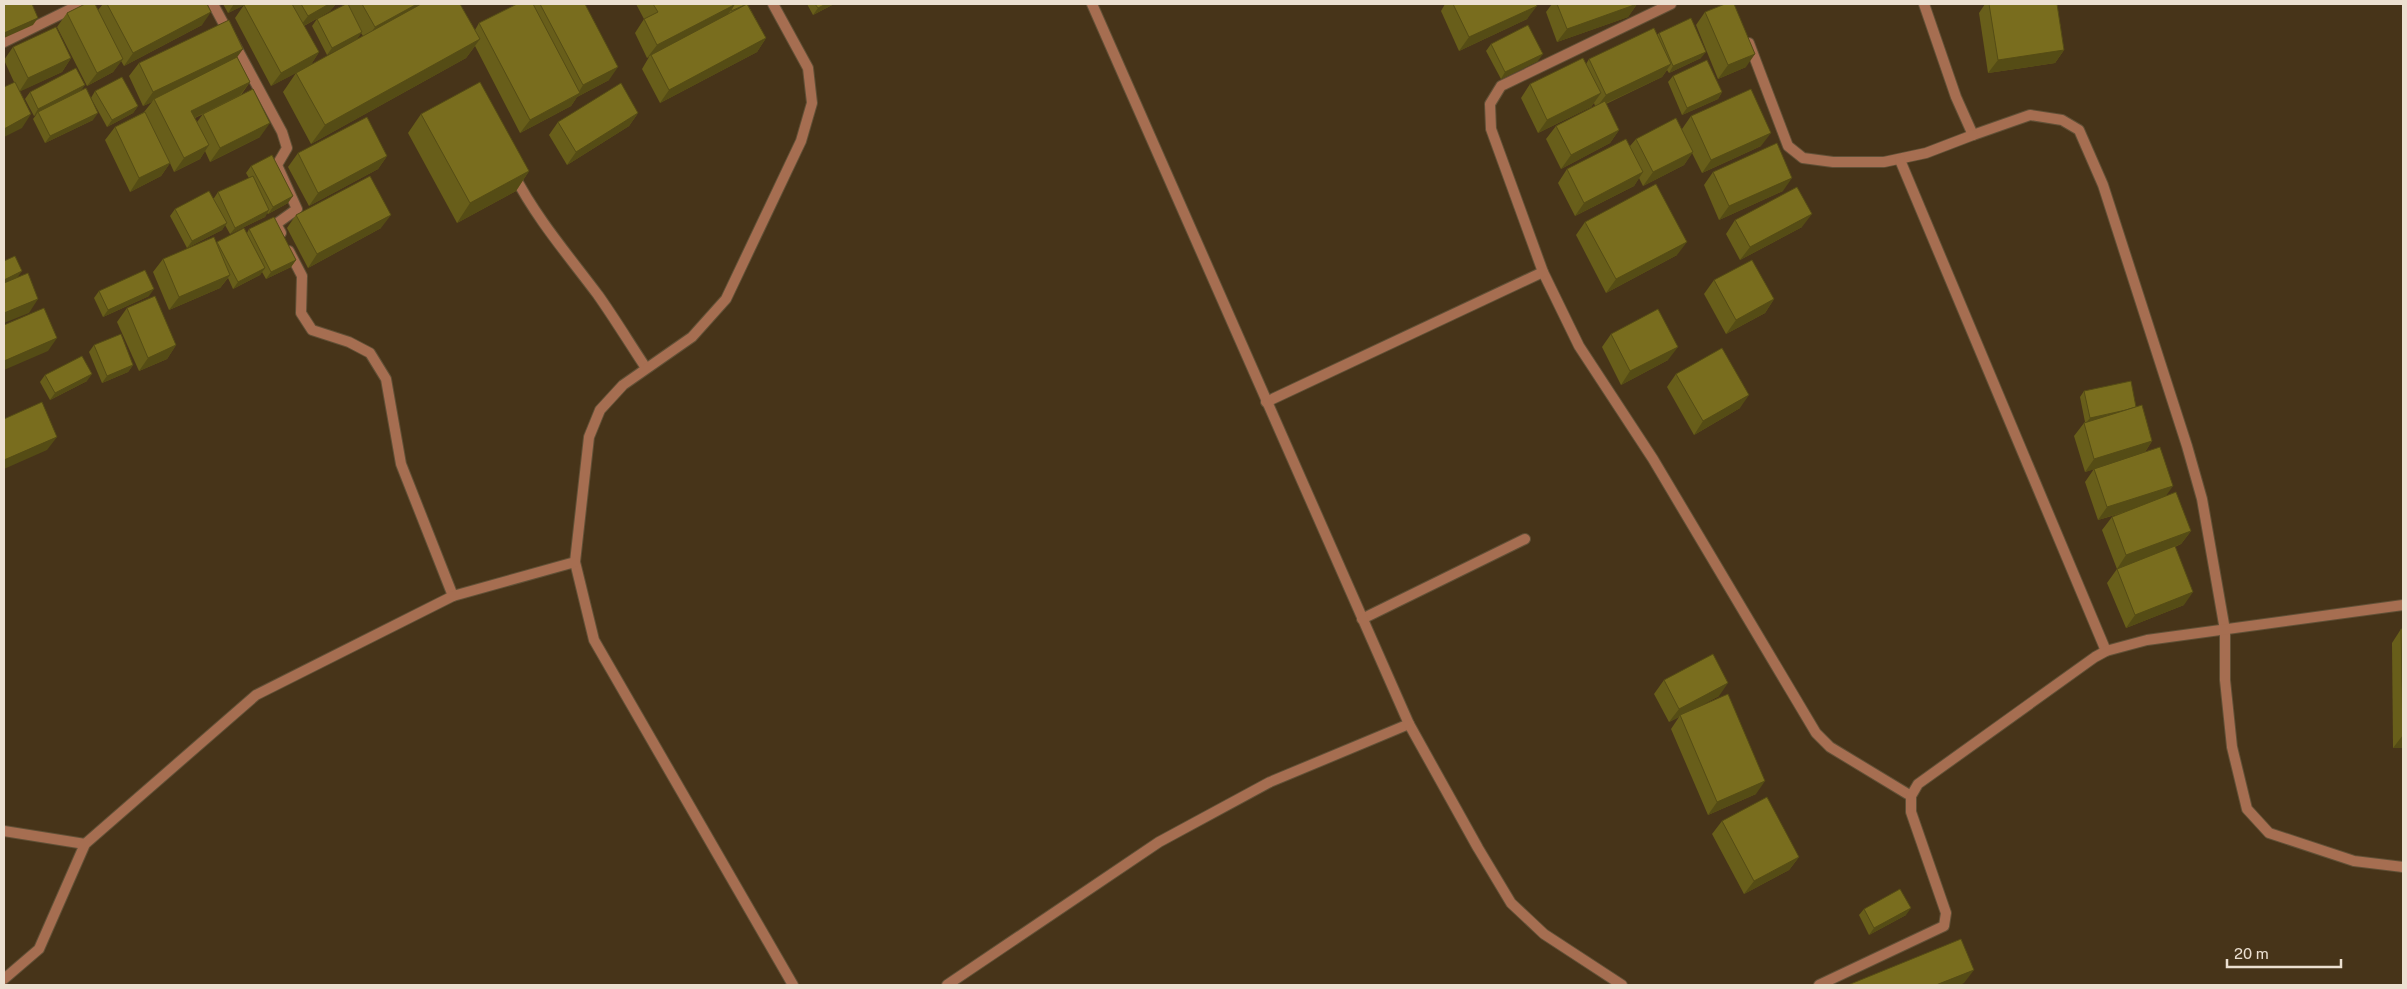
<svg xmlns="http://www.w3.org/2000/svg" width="2407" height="989" font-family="'Public Sans',sans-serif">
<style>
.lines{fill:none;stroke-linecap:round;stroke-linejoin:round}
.service-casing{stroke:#615036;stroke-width:12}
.minor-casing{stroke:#615036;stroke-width:12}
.tertiary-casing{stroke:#615036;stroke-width:12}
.service{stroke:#a66e51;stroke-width:10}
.minor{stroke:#a66e51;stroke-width:10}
.tertiary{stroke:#a66e51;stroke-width:10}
.wall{fill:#685e1a;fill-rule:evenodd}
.shaded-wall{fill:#554c15}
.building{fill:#796d1e;stroke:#554c15}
</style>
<rect width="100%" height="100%" fill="#473419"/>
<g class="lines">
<g class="service-casing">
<path id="service" d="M1362,619L1525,539"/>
</g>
<g class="minor-casing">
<g id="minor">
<path d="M213,4L282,132L287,148L277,165L297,209L276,224L281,233"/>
<path d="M1671,4L1501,86L1490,104L1491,129L1543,272L1579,346L1653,459L1816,733L1830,747L1911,796"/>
<path d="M1924,4L1956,97L1973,135L2030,115L2062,120L2079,130L2103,185L2187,446L2202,499L2225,630V680L2232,747L2247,809L2269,833L2354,861L2403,867"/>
<path d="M4,42L81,4"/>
<path d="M1749,43L1788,146L1803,158L1833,162H1884L1926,153L1973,135"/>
<path d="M1900,160L2106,651"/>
<path d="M513,173C536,218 568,255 598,295C615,319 630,344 646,368"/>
<path d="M289,251L302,276L301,313L312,330L349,342L370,353L386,379L401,464L453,596"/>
<path d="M1266,402L1543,272"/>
<path d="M575,562L594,640L793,985"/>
<path d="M4,831L85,844"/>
<path d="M4,979L39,949L85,844L256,695L453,596L575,562L589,437L600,410L623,385L692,337L726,299L801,141L812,103L808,68L773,4"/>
<path d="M947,985L1159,842L1270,782L1409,724"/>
<path d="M1819,985L1944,926L1946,913L1911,812V796L1918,784L2095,657L2106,651L2147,640L2403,605"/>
</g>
</g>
<g class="tertiary-casing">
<path id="tertiary" d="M1092,4L1409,724L1478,848L1511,903L1544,934L1622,985"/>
</g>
<use href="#service" class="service"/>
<use href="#minor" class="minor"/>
<use href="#tertiary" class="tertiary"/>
</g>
<g class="wall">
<path d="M103,4H207L202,25L124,66L121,61L113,72L87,86L57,27L67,13L98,10Z"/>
<path d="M223,4H336L330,11L304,26L319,52L310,66L363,36L361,33L357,39L327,55L312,26L317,19L348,4H460L475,30L479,23L517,4H585L609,80L577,97L571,106L520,133L475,46L466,58L311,144L283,92L296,73L305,68L271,86L235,18L244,5L228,13Z"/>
<path d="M636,4H749L748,5L766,38L757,52L660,103L642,69L649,57L647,58L635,33L644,19Z"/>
<path d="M807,4H834L813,15Z"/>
<path d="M1445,4H1536L1527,19L1459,51L1441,11Z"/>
<path d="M1552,4H1637L1628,17L1557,42L1546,12Z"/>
<path d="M1985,4H2057L2064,50L2055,63L1988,73L1979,13Z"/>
<path d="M1705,12L1746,67L1718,79L1696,25Z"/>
<path d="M1659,33L1701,58L1669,73L1667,70L1662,77L1606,104L1619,130L1610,143L1561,169L1546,139L1556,126L1595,106L1594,103L1591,107L1538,133L1521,98L1530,84L1586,64L1589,59L1657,35Z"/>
<path d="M1491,44L1538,61L1501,79L1486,51Z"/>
<path d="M13,47L71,58L62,72L20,91L22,128L14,82L4,60Z"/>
<path d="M237,57L250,82L241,95L260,137L210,162L205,151L200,159L174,172L170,163L161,176L130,192L105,140L115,127L144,112L152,102L143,106L129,76L139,63ZM222,105L203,114L197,122L195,118Z"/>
<path d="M1673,76L1722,92L1718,99L1682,115L1668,82Z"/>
<path d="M81,91L93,120L45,143L33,119L36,115L34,116L25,99L30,92Z"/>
<path d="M95,91L138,106L133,113L107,127L91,98Z"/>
<path d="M638,113L629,126L567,165L549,135L558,122Z"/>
<path d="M421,114L529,171L516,191L457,223L408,133Z"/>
<path d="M1691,116L1761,146L1702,173L1692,153L1684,165L1643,186L1639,178L1634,186L1575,216L1558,183L1567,169L1630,146L1636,139L1682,129Z"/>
<path d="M298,153L387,156L378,169L309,206L288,167Z"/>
<path d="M251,166L288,203L268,214L267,213L265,217L230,234L225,225L222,230L187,248L170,216L175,209L214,198L218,192L249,178L246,173Z"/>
<path d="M1713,172L1783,191L1719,220L1704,185Z"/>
<path d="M296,215L381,228L308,268L287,228Z"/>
<path d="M1735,220L1802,227L1740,260L1726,234Z"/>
<path d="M1585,222L1677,255L1606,293L1576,235Z"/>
<path d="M249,229L296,260L291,267L266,279L262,272L260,275L233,289L228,278L220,288L169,310L153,272L163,259L217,243V242L247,233Z"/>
<path d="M1714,280L1774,299L1765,313L1726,334L1704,294Z"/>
<path d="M99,291L149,296L103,317L94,298Z"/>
<path d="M127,308L176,345L167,359L139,371L117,322Z"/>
<path d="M1611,334L1668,360L1621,385L1602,347Z"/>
<path d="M94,345L133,365L128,372L102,383L89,352Z"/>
<path d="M1676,374L1740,408L1694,435L1667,387Z"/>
<path d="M45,375L87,381L50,400L40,382Z"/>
<path d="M2084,391L2136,407L2152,441L2145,452L2166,496L2191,531L2181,544L2175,547L2184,605L2126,628L2107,583L2117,569L2102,530L2112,517L2122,513L2098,520L2085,482L2094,469L2085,472L2074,436L2084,423L2085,422L2080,397Z"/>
<path d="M2401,629L2403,748H2393L2392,643Z"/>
<path d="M1664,680L1719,696L1694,709L1756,794L1708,815L1671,729L1679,717L1669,722L1654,694Z"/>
<path d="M1722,821L1799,857L1789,870L1744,894L1712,834Z"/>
<path d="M1864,909L1906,915L1869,935L1859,915Z"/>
</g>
<g class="shaded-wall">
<path d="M234,4H247L228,13Z"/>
<path d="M329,4H336L330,11L298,29L308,16Z"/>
<path d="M417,4H428L365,41L375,27Z"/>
<path d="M826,4H834L813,15L818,8Z"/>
<path d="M1637,4L1628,17L1557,42L1567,29Z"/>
<path d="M734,5L725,19L651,55L647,58L657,45Z"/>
<path d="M1537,6L1527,19L1459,51L1469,37Z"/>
<path d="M211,12L202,25L124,66L133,53Z"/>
<path d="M38,18L33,25L4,38V33Z"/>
<path d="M362,32L357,39L327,55L332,48Z"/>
<path d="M766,38L757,52L660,103L669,90Z"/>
<path d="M480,39L466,58L311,144L325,125Z"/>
<path d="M243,49L233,63L154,99L152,102L143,106L153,92Z"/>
<path d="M2064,50L2055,63L1988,73L1998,60Z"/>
<path d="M319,52L310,66L271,86L281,73Z"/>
<path d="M1706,52L1701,58L1669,73L1673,66Z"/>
<path d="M1543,54L1538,61L1501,79L1505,72Z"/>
<path d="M1755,54L1746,67L1718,79L1728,65Z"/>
<path d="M71,58L62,72L19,92L28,78Z"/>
<path d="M123,59L113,72L87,86L97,73Z"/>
<path d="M1671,64L1662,77L1596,108L1606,95Z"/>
<path d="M618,67L609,80L577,97L571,106L520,133L530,120L577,95L583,85Z"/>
<path d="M250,82L240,95L182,124L191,111Z"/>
<path d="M85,85L80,92L38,112L36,115L34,116L38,109Z"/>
<path d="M1722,92L1718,99L1682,115L1687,108Z"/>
<path d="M1601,93L1591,107L1538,133L1547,120Z"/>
<path d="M138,106L133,113L107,127L112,120Z"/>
<path d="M98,113L93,120L45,143L50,136Z"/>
<path d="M638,113L629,126L567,165L576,152Z"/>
<path d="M31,114L22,128L4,137V129Z"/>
<path d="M270,123L260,137L210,162L220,148Z"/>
<path d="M1619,130L1610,143L1561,169L1571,155Z"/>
<path d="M1771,133L1761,146L1702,173L1711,160Z"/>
<path d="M209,145L200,159L174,172L184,158Z"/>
<path d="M1693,152L1684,165L1643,186L1653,172Z"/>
<path d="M387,156L378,169L309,206L318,193Z"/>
<path d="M170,163L161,176L130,192L139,178Z"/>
<path d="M529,171L516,191L457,223L470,203Z"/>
<path d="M1643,172L1634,186L1575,216L1584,203Z"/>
<path d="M1792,178L1783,191L1719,220L1729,206Z"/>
<path d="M293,196L288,203L268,214L273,207Z"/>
<path d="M269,210L265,217L230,234L235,228Z"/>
<path d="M1812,214L1802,227L1740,260L1750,247Z"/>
<path d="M391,215L381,228L308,268L317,254Z"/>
<path d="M227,223L222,230L187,248L192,241Z"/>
<path d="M1687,242L1677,255L1606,293L1616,279Z"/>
<path d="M296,260L291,267L266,279L271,272Z"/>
<path d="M265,268L260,275L233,289L238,282Z"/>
<path d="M22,271L17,278L4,284V280Z"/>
<path d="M230,275L220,288L169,310L179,297Z"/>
<path d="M154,289L149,296L103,317L108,310Z"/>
<path d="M38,299L29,313L4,323V313Z"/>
<path d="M1774,299L1765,313L1726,334L1736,320Z"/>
<path d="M57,338L48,351L4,370V361Z"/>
<path d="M176,345L167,359L139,371L148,358Z"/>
<path d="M1678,347L1668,360L1621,385L1630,371Z"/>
<path d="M133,365L128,372L102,383L107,376Z"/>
<path d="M92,374L87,381L50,400L55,393Z"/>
<path d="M1749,395L1740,408L1694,435L1703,421Z"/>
<path d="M2137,408L2085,424L2090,418Z"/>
<path d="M57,437L47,450L4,469V460Z"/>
<path d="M2152,441L2143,455L2085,472L2094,459Z"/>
<path d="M2173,486L2163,500L2098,520L2107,507Z"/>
<path d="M2191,531L2181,544L2117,569L2126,555Z"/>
<path d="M2193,592L2184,605L2126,628L2135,615Z"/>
<path d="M1728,683L1719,696L1681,716L1680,715L1679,717L1669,722L1679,709Z"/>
<path d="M2403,735V748H2393Z"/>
<path d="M1765,781L1756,794L1708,815L1717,802Z"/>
<path d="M1799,857L1789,870L1744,894L1754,881Z"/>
<path d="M1911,908L1906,915L1869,935L1874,928Z"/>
<path d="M1974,970L1964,983L1960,985H1936Z"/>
</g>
<g class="building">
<path d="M4,4H32L38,18L4,33Z"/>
<path d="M85,4H95L123,59L97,73L67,13Z"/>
<path d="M107,4H207L211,12L133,53Z"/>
<path d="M246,4H292L319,52L281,73L244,5Z"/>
<path d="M301,4H329L308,16Z"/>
<path d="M346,4H348L362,32L332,48L317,19Z"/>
<path d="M362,4H417L375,27Z"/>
<path d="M421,4H460L480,39L325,125L296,73Z"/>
<path d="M517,4H533L580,93L530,120L479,23Z"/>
<path d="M540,4H585L618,67L583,85Z"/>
<path d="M653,4H733L734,5L657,45L644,19L658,12Z"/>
<path d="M733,4H747L731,11V10L734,5Z"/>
<path d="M747,4L766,38L669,90L651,55Z"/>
<path d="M815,4H826L818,8Z"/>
<path d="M1453,4H1536L1537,6L1469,37Z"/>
<path d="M1557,4H1637L1567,29Z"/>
<path d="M1725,4H1734L1755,54L1728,65L1705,12Z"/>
<path d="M1989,4H2057L2064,50L1998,60Z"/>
<path d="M1691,18L1706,52L1673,66L1659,33Z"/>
<path d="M229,20L243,49L153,92L139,63Z"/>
<path d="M1528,25L1543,54L1505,72L1491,44Z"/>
<path d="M56,27L71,58L28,78L13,47Z"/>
<path d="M1654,28L1671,64L1606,95L1589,59Z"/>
<path d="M237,57L250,82L191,111L209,145L184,158L154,99Z"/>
<path d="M1583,58L1601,93L1547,120L1530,84Z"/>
<path d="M1707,60L1722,92L1687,108L1673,76Z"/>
<path d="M76,68L85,85L38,109L30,92Z"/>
<path d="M122,77L138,106L112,120L95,91Z"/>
<path d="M15,82L31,114L4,129V87Z"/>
<path d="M480,82L529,171L470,203L421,114Z"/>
<path d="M621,83L638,113L576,152L558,122Z"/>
<path d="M86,88L98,113L50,136L38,112Z"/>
<path d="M253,89L270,123L220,148L203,114Z"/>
<path d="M1751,89L1771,133L1711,160L1691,116Z"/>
<path d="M1605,101L1619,130L1571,155L1556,126Z"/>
<path d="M145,112L170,163L139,178L115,127Z"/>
<path d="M367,117L387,156L318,193L298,153Z"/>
<path d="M1676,118L1693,152L1653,172L1636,139Z"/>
<path d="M1626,139L1643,172L1584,203L1567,169Z"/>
<path d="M1777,143L1792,178L1729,206L1713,172Z"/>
<path d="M272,155L293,196L273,207L251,166Z"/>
<path d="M253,176L269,210L235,228L218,192Z"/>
<path d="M370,176L391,215L317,254L296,215Z"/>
<path d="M1656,184L1687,242L1616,279L1585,222Z"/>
<path d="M1797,187L1812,214L1750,247L1735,220Z"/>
<path d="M209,191L227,223L192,241L175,209Z"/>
<path d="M274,217L296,260L271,272L249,229Z"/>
<path d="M244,228L265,268L238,282L217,242Z"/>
<path d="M214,237L230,275L179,297L163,259Z"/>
<path d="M15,256L22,271L4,280V261Z"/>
<path d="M1752,260L1774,299L1736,320L1714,280Z"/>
<path d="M145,270L154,289L108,310L99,291Z"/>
<path d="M28,273L38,299L4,313V283Z"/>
<path d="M155,296L176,345L148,358L127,308Z"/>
<path d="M44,308L57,338L4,361V325Z"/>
<path d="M1658,309L1678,347L1630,371L1611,334Z"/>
<path d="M121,334L133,365L107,376L94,345Z"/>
<path d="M1722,348L1749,395L1703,421L1676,374Z"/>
<path d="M82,356L92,374L55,393L45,375Z"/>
<path d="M2131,381L2136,407L2126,410L2090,418L2084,391Z"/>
<path d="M42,402L57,437L4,460V419Z"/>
<path d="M2142,405L2152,441L2094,459L2084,423Z"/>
<path d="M2160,447L2173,486L2107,507L2094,469Z"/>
<path d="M2176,492L2191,531L2126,555L2112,517Z"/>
<path d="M2175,546L2193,592L2135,615L2117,569Z"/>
<path d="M2401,629H2403V735Z"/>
<path d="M1713,654L1728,683L1679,709L1664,680Z"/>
<path d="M1728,694L1765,781L1717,802L1680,715Z"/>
<path d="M1767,797L1799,857L1754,881L1722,821Z"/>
<path d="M1900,889L1911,908L1874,928L1864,909Z"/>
<path d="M1961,939L1974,970L1936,985H1848Z"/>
</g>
<rect width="2407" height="989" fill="none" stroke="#ece0d1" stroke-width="10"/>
<path d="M2227 959v8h114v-8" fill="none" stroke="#ece0d1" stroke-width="2.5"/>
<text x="2234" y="959" font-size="15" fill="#ece0d1" stroke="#473419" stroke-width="4" paint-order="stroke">20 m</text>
</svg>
